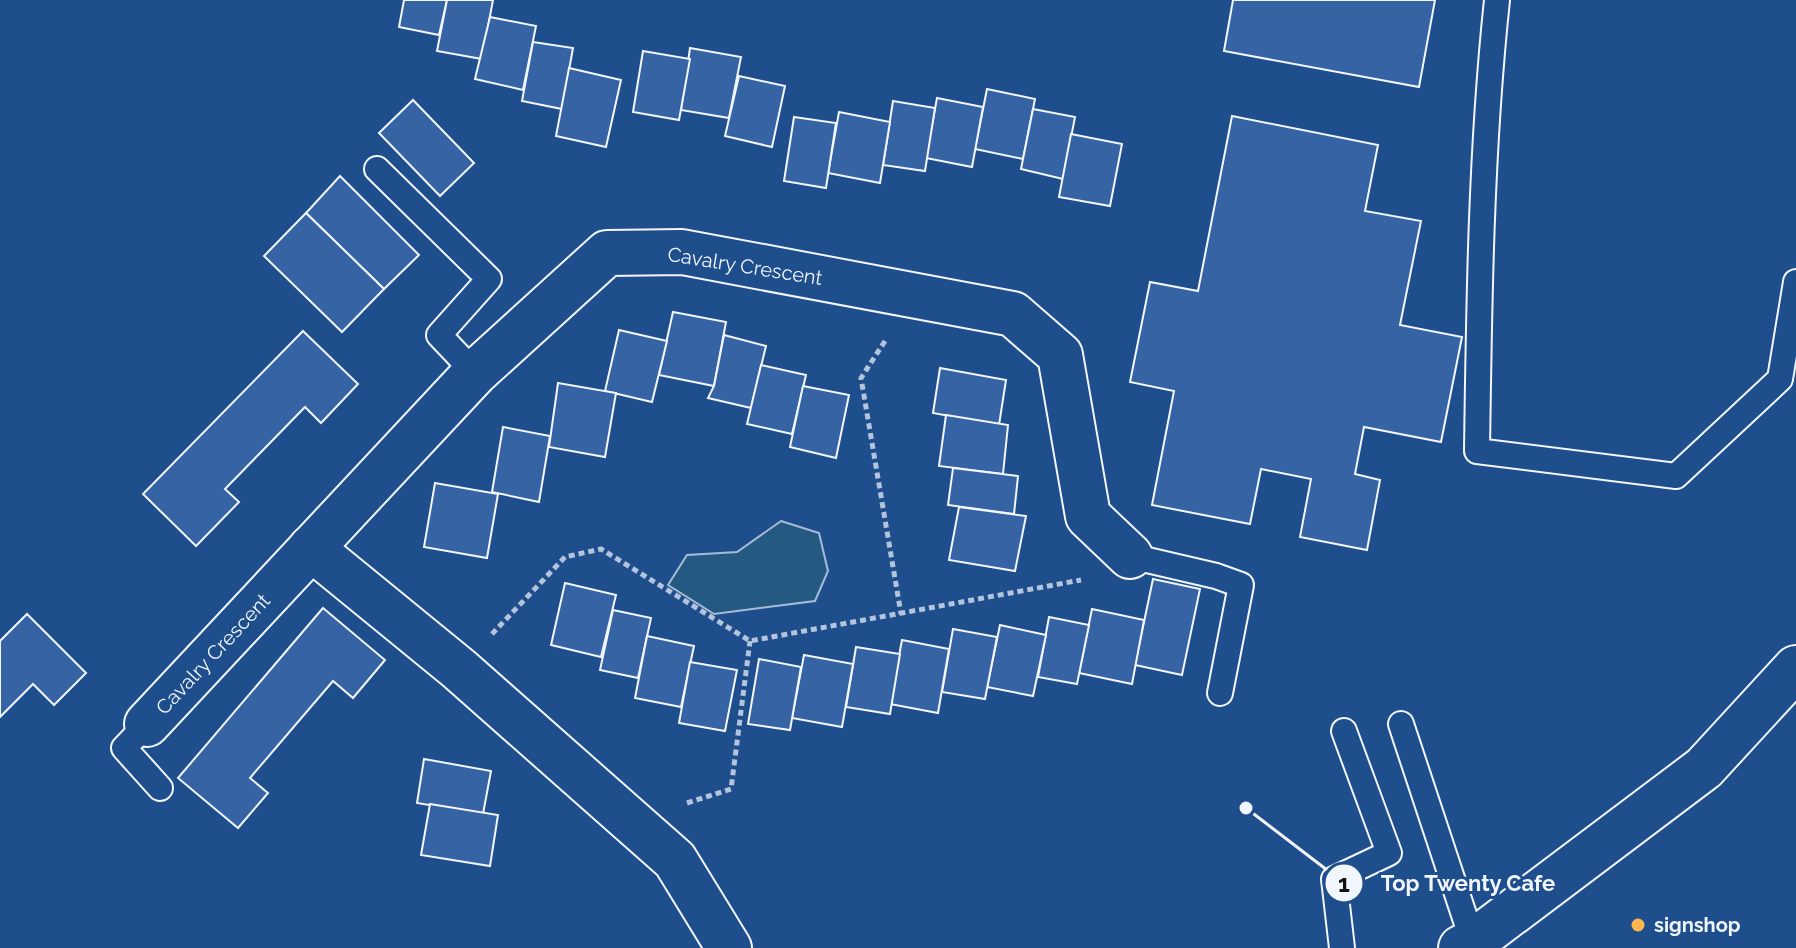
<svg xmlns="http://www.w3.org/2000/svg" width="1796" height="948" font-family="Raleway,sans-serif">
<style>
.green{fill:#245a82;stroke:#a8bbd7;stroke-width:2}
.building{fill:#3563a3;stroke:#f2f6ff;stroke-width:2}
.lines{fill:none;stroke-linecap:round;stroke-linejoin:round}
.service-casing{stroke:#f2f6ff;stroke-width:28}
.minor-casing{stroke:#f2f6ff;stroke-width:48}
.secondary-casing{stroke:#f2f6ff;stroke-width:48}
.path{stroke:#b3c4dc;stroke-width:5;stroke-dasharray:6 4;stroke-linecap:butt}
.service{stroke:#1f4e8c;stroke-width:24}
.minor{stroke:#1f4e8c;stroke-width:44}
.secondary{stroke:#1f4e8c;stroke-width:44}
.poi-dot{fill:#ffb74d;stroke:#1f4e8c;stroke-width:3}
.labels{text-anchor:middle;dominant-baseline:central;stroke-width:6;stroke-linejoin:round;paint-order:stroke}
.street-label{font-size:20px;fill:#f2f6ff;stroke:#1f4e8c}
.poi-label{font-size:20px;font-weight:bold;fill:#f2f6ff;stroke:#1f4e8c;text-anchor:start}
.leader{fill:none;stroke:#f2f6ff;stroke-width:3}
.callout-dot{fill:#f2f6ff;stroke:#1f4e8c;stroke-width:3}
.mark-label{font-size:24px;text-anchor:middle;font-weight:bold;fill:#111}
.callout-label{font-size:22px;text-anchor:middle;font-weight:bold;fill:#f2f6ff;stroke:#1f4e8c;stroke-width:6;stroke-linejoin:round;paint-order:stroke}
</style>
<rect width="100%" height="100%" fill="#1f4e8c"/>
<path class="green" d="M781,521L819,533L828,571L815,601L714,614L668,585L687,555L737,552Z"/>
<g class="building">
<path d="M404,0H447L439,35L399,27Z"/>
<path d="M447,0H493L482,59L437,51Z"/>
<path d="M1233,0H1435L1419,87L1224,51Z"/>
<path d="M490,17L536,26L523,90L475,79Z"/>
<path d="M533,42L573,48L562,109L522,101Z"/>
<path d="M690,48L741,57L729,118L681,110Z"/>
<path d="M643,51L690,59L679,120L633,112Z"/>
<path d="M569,68L621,80L606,147L556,136Z"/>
<path d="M739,76L785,86L772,147L725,136Z"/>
<path d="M987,89L1035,99L1023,159L975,149Z"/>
<path d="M937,98L983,107L972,167L926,158Z"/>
<path d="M413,100L474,163L440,196L379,133Z"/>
<path d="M893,101L935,108L925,171L883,165Z"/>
<path d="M1033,109L1075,117L1063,179L1021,169Z"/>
<path d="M839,112L890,122L880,183L828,173Z"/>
<path d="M1232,116L1378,145L1365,211L1421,221L1400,325L1462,337L1441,442L1364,427L1355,474L1380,480L1367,550L1300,537L1311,479L1261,469L1250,524L1152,505L1174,391L1130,382L1150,282L1198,291Z"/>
<path d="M794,117L836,123L826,188L784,181Z"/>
<path d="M1071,134L1122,144L1110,206L1059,197Z"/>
<path d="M340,176L419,255L384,289L306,213Z"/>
<path d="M306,213L384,289L342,332L264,256Z"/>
<path d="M673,312L726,322L714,386L659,375Z"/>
<path d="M619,330L667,341L652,402L605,391Z"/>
<path d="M303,331L358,384L321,423L305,407L225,489L239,502L196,546L143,494Z"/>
<path d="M724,335L766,346L751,408L708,398L714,386Z"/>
<path d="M761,365L806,375L792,434L747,424Z"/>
<path d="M940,368L1006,380L999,425L933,413Z"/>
<path d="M558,383L616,393L605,457L549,447Z"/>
<path d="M803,386L849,395L836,458L790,447Z"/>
<path d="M946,415L1008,425L1003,474L939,466Z"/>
<path d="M503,427L550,436L539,502L492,492Z"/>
<path d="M953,468L1018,476L1014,514L948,505Z"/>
<path d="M435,483L498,494L487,558L424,547Z"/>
<path d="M959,507L1026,516L1015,571L949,560Z"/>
<path d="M1153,579L1200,589L1182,675L1135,665Z"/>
<path d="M565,583L616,595L601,657L551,645Z"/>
<path d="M323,608L385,660L353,698L333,681L250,778L268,793L238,828L178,778Z"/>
<path d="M1092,609L1144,620L1132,684L1079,673Z"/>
<path d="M613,610L651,618L638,678L600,670Z"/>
<path d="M27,614L86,673L54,705L33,684L0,717V641Z"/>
<path d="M1049,617L1089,625L1077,684L1038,677Z"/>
<path d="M1000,625L1046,635L1033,696L987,687Z"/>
<path d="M953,629L997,637L985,699L942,692Z"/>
<path d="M647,636L694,646L681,707L635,698Z"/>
<path d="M902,640L949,649L938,713L890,704Z"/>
<path d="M856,647L900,654L890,714L846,707Z"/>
<path d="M804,655L853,664L842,727L792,718Z"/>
<path d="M759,659L801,667L790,730L748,724Z"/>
<path d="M690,662L737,670L725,731L679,723Z"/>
<path d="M424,759L491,771L483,814L417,803Z"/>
<path d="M430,804L498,815L490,866L421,855Z"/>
</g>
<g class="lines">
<g class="service-casing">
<g id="service">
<path d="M1497,0C1481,150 1479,301 1477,451L1676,476L1780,379L1796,282"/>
<path d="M377,169L489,279L439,335L475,373"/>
<path d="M1130,556L1216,576L1241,585L1220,693"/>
<path d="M147,724L124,748L160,788"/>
<path d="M1401,724L1473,942"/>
<path d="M1342,948L1334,879L1389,853L1344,731"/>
</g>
</g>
<g class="minor-casing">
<g id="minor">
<path d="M311,548L459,669L675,860L729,948"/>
<path d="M147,724L475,373L607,253L682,252L1013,314L1060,355L1088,516L1130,556"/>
</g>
</g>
<g class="secondary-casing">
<path id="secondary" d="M1461,948L1473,942L1704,768L1796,668"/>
</g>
<g class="path">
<path d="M885,341L861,378L901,614"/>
<path d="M492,634L565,557L601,549L750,641L1081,580"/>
<path d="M687,803L731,789L750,641"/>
</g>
<use href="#service" class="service"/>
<use href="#minor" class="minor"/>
<use href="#secondary" class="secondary"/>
</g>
<circle class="poi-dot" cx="1638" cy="925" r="8"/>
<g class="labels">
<g class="street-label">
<text transform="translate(745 266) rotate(9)">Cavalry Crescent</text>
<text transform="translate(213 654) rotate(-47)">Cavalry Crescent</text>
</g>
<g class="poi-label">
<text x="1654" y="925">signshop</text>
</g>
</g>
<path class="leader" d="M1246 808L1344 883"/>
<g class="callout-dot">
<circle cx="1246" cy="808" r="8"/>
<circle cx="1344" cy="883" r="20"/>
</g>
<g class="mark-label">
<text x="1344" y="892">1</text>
</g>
<g class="callout-label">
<text x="1468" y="891">Top Twenty Cafe</text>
</g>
</svg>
